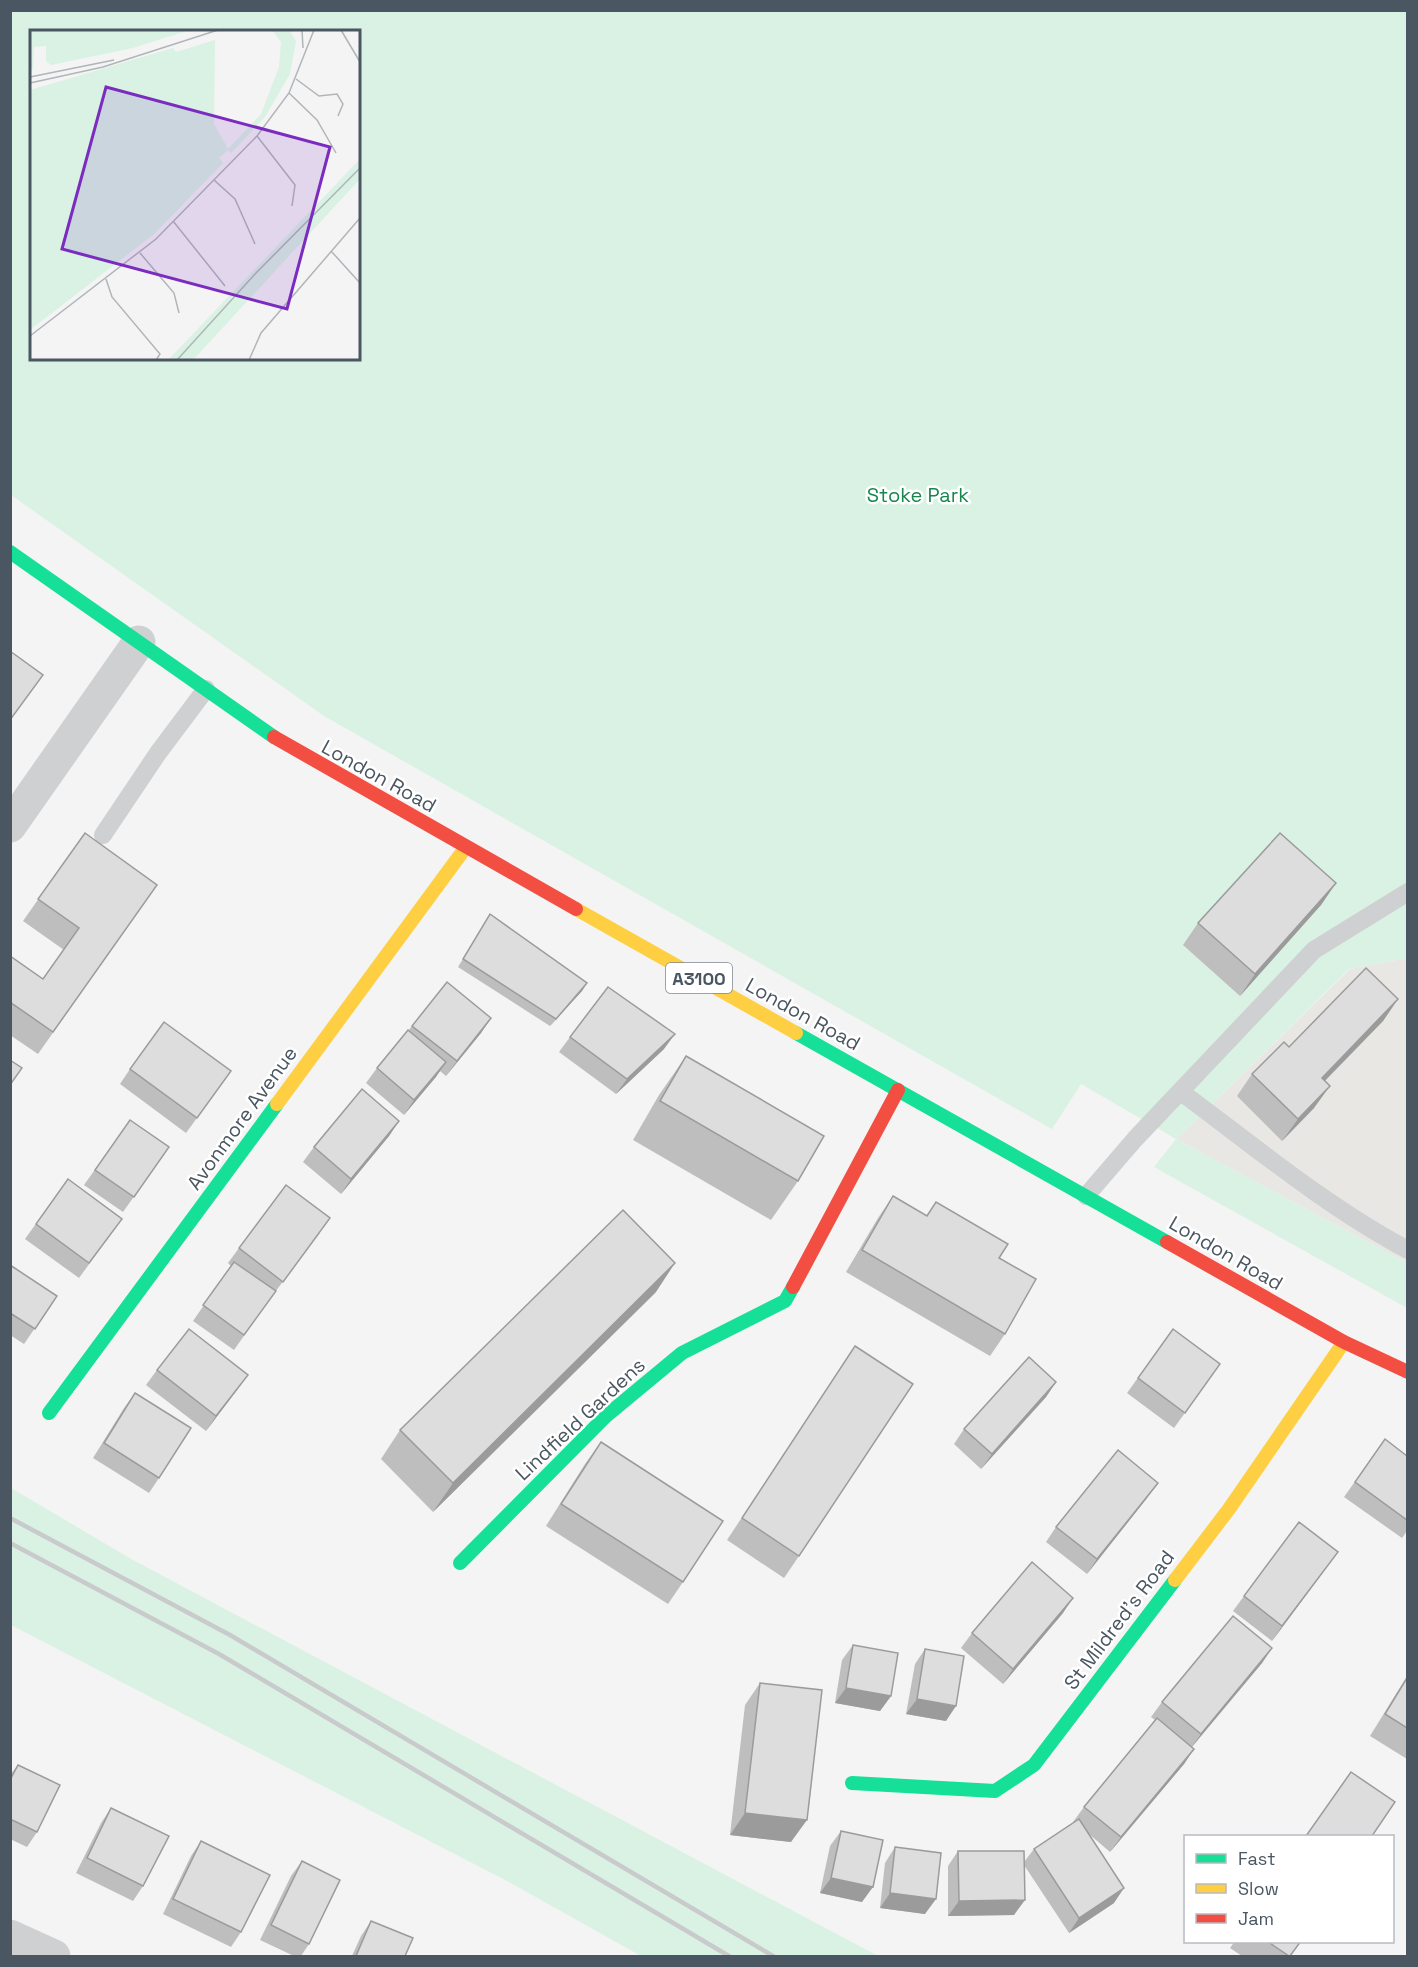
<svg xmlns="http://www.w3.org/2000/svg" width="1418" height="1967" font-family="'Space Grotesk',sans-serif">
<style>
.commercial{fill:#e8e7e3}
.green{fill:#d9f2e3;fill-rule:evenodd}
.lines{fill:none;stroke-linecap:round;stroke-linejoin:round}
.lane{stroke:#ced0d2;stroke-width:18}
.street{stroke:#ced0d2;stroke-width:33}
.fast{stroke:#16e098;stroke-width:14}
.slow{stroke:#ffcf43;stroke-width:14}
.jam{stroke:#f24e42;stroke-width:14}
.rail{stroke:#c9cacc;stroke-width:4.5}
.wall{fill:#bebebf}
.shaded-wall{fill:#9b9b9b}
.building{fill:#ddddde;stroke:#9b9b9b;stroke-width:1.5}
.labels{text-anchor:middle;dominant-baseline:central;stroke-width:5;stroke-linejoin:round;paint-order:stroke}
.shield{fill:#fff;stroke:#808990;stroke-width:1.5}
.shield-label{font-size:18px;font-weight:bold;fill:#4a5661}
.park-label{font-size:20px;fill:#17864f;stroke:#fff}
.street-label{font-size:20px;fill:#4a5661;stroke:#fff}
.inset-road{fill:none;stroke:#b0b5b9;stroke-width:1.5}
.view{fill:#7b2cbf;fill-opacity:0.15;stroke:#7b2cbf;stroke-width:3}
.inset-edge{fill:none;stroke:#4a5661;stroke-width:3}
</style>
<rect width="100%" height="100%" fill="#f4f4f4"/>
<path class="commercial" d="M1407,958V1263L1176,1139L1350,969Z"/>
<g class="green">
<path d="M10,11H1407V958L1349,969L1176,1139L1407,1263V1308L1154,1167L1176,1139L1081,1084L1052,1129L324,716L11,495ZM32,32H358V358H32Z"/>
<path d="M11,1488L133,1560L878,1956H641L507,1881L11,1625Z"/>
</g>
<g class="lines">
<g class="lane">
<path d="M103,835L158,753L206,689"/>
<path d="M1181,1092C1254,1146 1327,1207 1408,1250"/>
<path d="M1086,1196L1135,1139L1314,950L1408,892"/>
</g>
<g class="street">
<path d="M10,826L139,642"/>
<path d="M10,1936L54,1956"/>
</g>
<g class="fast">
<path d="M10,552L274,737"/>
<path d="M796,1033L1167,1242"/>
<path d="M49,1413L277,1104"/>
<path d="M460,1563L606,1416L682,1353L785,1301L793,1287"/>
<path d="M852,1783L995,1791L1034,1765L1175,1580"/>
</g>
<g class="slow">
<path d="M576,909L796,1033"/>
<path d="M277,1104L466,847"/>
<path d="M1175,1580L1229,1509L1344,1342"/>
</g>
<g class="jam">
<path d="M274,737L576,909"/>
<path d="M1167,1242L1344,1342L1408,1372"/>
<path d="M793,1287L898,1090"/>
</g>
<g class="rail">
<path d="M10,1518L230,1635L773,1956"/>
<path d="M10,1543L219,1654L729,1956"/>
</g>
</g>
<g class="wall">
<path d="M85,833L157,885L38,1054L10,1035V956L43,979L64,950L23,921Z"/>
<path d="M1336,883L1321,905L1240,996L1183,945L1198,923Z"/>
<path d="M490,914L587,983L582,991L550,1026L458,967Z"/>
<path d="M1398,999L1383,1021L1325,1081L1314,1108L1282,1141L1237,1096L1252,1074L1289,1047Z"/>
<path d="M491,1018L481,1033L446,1076L440,1071L404,1115L366,1083L377,1068L412,1026Z"/>
<path d="M570,1037L664,1049L616,1094L559,1052Z"/>
<path d="M686,1056L798,1181L771,1220L633,1140L659,1095Z"/>
<path d="M130,1069L231,1071L186,1133L120,1084Z"/>
<path d="M130,1120L169,1147L123,1212L84,1185Z"/>
<path d="M399,1121L389,1136L341,1194L303,1162L314,1147Z"/>
<path d="M68,1179L111,1234L79,1278L25,1239Z"/>
<path d="M893,1196L926,1216L936,1202L999,1258L1005,1334L990,1356L846,1272L878,1218Z"/>
<path d="M320,1233L272,1296L234,1350L193,1321L231,1266L228,1263L239,1248Z"/>
<path d="M10,1265L57,1296L24,1344L10,1335Z"/>
<path d="M656,1292L433,1512L381,1459L400,1430Z"/>
<path d="M1173,1329L1220,1364L1174,1428L1127,1393Z"/>
<path d="M855,1346L799,1556L784,1578L727,1540Z"/>
<path d="M157,1370L248,1375L206,1431L146,1385Z"/>
<path d="M1056,1382L1046,1397L981,1469L954,1444L964,1429Z"/>
<path d="M135,1393L159,1478L149,1493L93,1458L124,1408Z"/>
<path d="M1385,1439L1407,1456V1531L1402,1538L1344,1497Z"/>
<path d="M601,1442L683,1582L668,1604L546,1526L585,1464Z"/>
<path d="M1147,1498L1087,1574L1046,1542L1056,1527Z"/>
<path d="M1327,1567L1272,1641L1233,1611L1244,1596Z"/>
<path d="M1063,1613L1003,1684L961,1648L972,1633Z"/>
<path d="M853,1645L891,1696L880,1711L835,1703L842,1660Z"/>
<path d="M1272,1648L1262,1663L1192,1747L1194,1749L1184,1764L1110,1852L1089,1834L1114,1903L1069,1933L1024,1865L1014,1915L948,1916V1866L958,1851L1024,1862L1034,1849L1074,1822H1073L1084,1807L1155,1720L1151,1717L1162,1702Z"/>
<path d="M925,1649L946,1721L906,1714L915,1664Z"/>
<path d="M1407,1676V1759L1370,1736Z"/>
<path d="M760,1683L791,1842L730,1835L745,1705Z"/>
<path d="M18,1765L37,1832L27,1847L10,1839V1775Z"/>
<path d="M111,1808L143,1886L133,1901L76,1873L101,1823Z"/>
<path d="M841,1831L862,1902L820,1893L830,1846Z"/>
<path d="M201,1841L241,1932L231,1947L163,1914L191,1856Z"/>
<path d="M895,1847L925,1914L880,1908L885,1863Z"/>
<path d="M302,1861L309,1944L301,1956H294L260,1940L291,1876Z"/>
<path d="M371,1921L405,1956H352L361,1936Z"/>
<path d="M1235,1941H1301L1290,1956H1242L1230,1948Z"/>
</g>
<g class="shaded-wall">
<path d="M1336,883L1321,905L1240,996L1255,974Z"/>
<path d="M587,983L582,991L550,1026L556,1019Z"/>
<path d="M1398,999L1383,1021L1306,1100L1322,1078Z"/>
<path d="M491,1018L481,1033L446,1076L457,1061Z"/>
<path d="M675,1034L664,1049L616,1094L627,1079Z"/>
<path d="M446,1062L436,1077L404,1115L414,1100Z"/>
<path d="M1330,1086L1314,1108L1282,1141L1298,1119Z"/>
<path d="M399,1121L389,1136L341,1194L351,1179Z"/>
<path d="M675,1263L656,1292L433,1512L453,1483Z"/>
<path d="M248,1375L237,1390L206,1431L216,1416Z"/>
<path d="M1056,1382L1046,1397L981,1469L992,1454Z"/>
<path d="M1158,1483L1147,1498L1087,1574L1097,1559Z"/>
<path d="M1338,1552L1327,1567L1272,1641L1282,1626Z"/>
<path d="M1073,1598L1063,1613L1003,1684L1013,1669Z"/>
<path d="M1272,1648L1262,1663L1190,1749L1201,1734Z"/>
<path d="M846,1688L891,1696L880,1711L835,1703Z"/>
<path d="M917,1699L956,1706L946,1721L906,1714Z"/>
<path d="M1194,1749L1184,1764L1110,1852L1121,1837Z"/>
<path d="M745,1813L807,1820L791,1842L730,1835Z"/>
<path d="M831,1878L873,1887L862,1902L820,1893Z"/>
<path d="M1124,1888L1114,1903L1069,1933L1079,1918Z"/>
<path d="M890,1893L936,1899L925,1914L880,1908Z"/>
<path d="M1025,1900L1014,1915L948,1916L959,1901Z"/>
</g>
<g class="building">
<path d="M10,651L43,675L10,720Z"/>
<path d="M85,833L157,885L53,1032L10,1002V956L43,979L79,928L38,899Z"/>
<path d="M1280,833L1336,883L1255,974L1198,923Z"/>
<path d="M490,914L587,983L556,1019L463,959Z"/>
<path d="M1366,968L1398,999L1322,1078L1330,1086L1298,1119L1252,1074L1284,1042L1289,1047Z"/>
<path d="M447,982L491,1018L457,1061L412,1026Z"/>
<path d="M608,987L675,1034L627,1079L570,1037Z"/>
<path d="M164,1022L231,1071L197,1118L130,1069Z"/>
<path d="M408,1030L446,1062L414,1100L377,1068Z"/>
<path d="M686,1056L824,1136L798,1181L660,1101Z"/>
<path d="M10,1060L22,1068L10,1085Z"/>
<path d="M362,1089L399,1121L351,1179L314,1147Z"/>
<path d="M130,1120L169,1147L134,1197L95,1170Z"/>
<path d="M68,1179L122,1219L89,1263L36,1224Z"/>
<path d="M286,1185L330,1218L283,1282L239,1248Z"/>
<path d="M893,1196L927,1216L936,1202L1008,1244L999,1258L1036,1279L1005,1334L862,1250Z"/>
<path d="M623,1210L675,1263L453,1483L400,1430Z"/>
<path d="M234,1262L276,1291L244,1335L203,1305Z"/>
<path d="M10,1265L57,1296L35,1329L10,1313Z"/>
<path d="M189,1329L248,1375L216,1416L157,1370Z"/>
<path d="M1173,1329L1220,1364L1185,1413L1138,1378Z"/>
<path d="M855,1346L913,1384L799,1556L742,1518Z"/>
<path d="M1029,1357L1056,1382L992,1454L964,1429Z"/>
<path d="M135,1393L191,1428L159,1478L104,1443Z"/>
<path d="M1385,1439L1407,1456V1520L1355,1482Z"/>
<path d="M601,1442L723,1521L683,1582L561,1504Z"/>
<path d="M1118,1450L1158,1483L1097,1559L1056,1527Z"/>
<path d="M1299,1522L1338,1552L1282,1626L1244,1596Z"/>
<path d="M1032,1562L1073,1598L1013,1669L972,1633Z"/>
<path d="M1233,1616L1272,1648L1201,1734L1162,1702Z"/>
<path d="M853,1645L898,1653L891,1696L846,1688Z"/>
<path d="M925,1649L964,1656L956,1706L917,1699Z"/>
<path d="M1407,1678V1728L1385,1714Z"/>
<path d="M760,1683L822,1690L807,1820L745,1813Z"/>
<path d="M1157,1718L1194,1749L1121,1837L1084,1807Z"/>
<path d="M18,1765L60,1785L37,1832L10,1819V1780Z"/>
<path d="M1351,1772L1395,1802L1372,1836H1306Z"/>
<path d="M111,1808L169,1836L143,1886L87,1858Z"/>
<path d="M1079,1819L1124,1888L1079,1918L1034,1849Z"/>
<path d="M841,1831L883,1840L873,1887L831,1878Z"/>
<path d="M201,1841L270,1875L241,1932L173,1899Z"/>
<path d="M895,1847L941,1853L936,1899L890,1893Z"/>
<path d="M958,1851H1024L1025,1900L959,1901Z"/>
<path d="M302,1861L340,1880L309,1944L271,1925Z"/>
<path d="M371,1921L413,1938L405,1956H356Z"/>
<path d="M1267,1941H1301L1290,1956H1289Z"/>
</g>
<g class="labels">
<rect class="shield" x="666" y="963" width="66" height="30" rx="4.5"/>
<g class="shield-label">
<text x="699" y="978">A3100</text>
</g>
<g class="park-label">
<text x="918" y="495">Stoke Park</text>
</g>
<g class="street-label">
<text transform="translate(379 776) rotate(29)">London Road</text>
<text transform="translate(803 1014) rotate(29)">London Road</text>
<text transform="translate(242 1118) rotate(-54)">Avonmore Avenue</text>
<text transform="translate(1226 1253) rotate(30)">London Road</text>
<text transform="translate(580 1419) rotate(-43)">Lindfield Gardens</text>
<text transform="translate(1119 1620) rotate(-53)">St Mildred's Road</text>
</g>
</g>
<g transform="translate(30 30)">
<rect width="330" height="330" fill="#f4f4f4"/>
<path d="M0,0H160L103,18L21,35L16,31V16L4,17L3,39L0,40ZM242,0H259L266,11L260,44L235,87L201,123L198,120L189,128L193,133L124,204L0,300V60L143,18L146,22L185,10L184,94L198,119L231,84L249,37L251,12ZM330,129V149L163,330H138Z" fill="#d9f2e3"/>
<path class="inset-road" d="M272,0L273,18M311,0L330,32M0,47L84,30M266,49L289,66L307,64L313,74L308,86M0,53L73,37L188,0M259,63L287,90L306,123M227,106L265,155L262,176M184,150L205,169L225,214M143,191L195,256M301,221L330,253M110,223L144,263L149,283M76,249L82,267L130,324L126,330M0,306L126,209L227,106L259,63L284,0M147,330L226,243L330,138M219,330L231,303L330,188"/>
<path class="view" d="M76,57L300,117L257,279L32,219Z"/>
<rect width="330" height="330" class="inset-edge"/>
</g>
<rect width="1418" height="1967" fill="none" stroke="#4a5661" stroke-width="24"/>
<rect x="1184" y="1835" width="210" height="108" fill="#ffffff" stroke="#b7bbc0" stroke-width="1.5"/>
<rect x="1196" y="1854" width="30" height="9" fill="#16e098" stroke="#b7bbc0" stroke-width="1.5"/>
<text x="1238" y="1865" font-size="18" fill="#4a5661">Fast</text>
<rect x="1196" y="1884" width="30" height="9" fill="#ffcf43" stroke="#b7bbc0" stroke-width="1.5"/>
<text x="1238" y="1895" font-size="18" fill="#4a5661">Slow</text>
<rect x="1196" y="1914" width="30" height="9" fill="#f24e42" stroke="#b7bbc0" stroke-width="1.5"/>
<text x="1238" y="1925" font-size="18" fill="#4a5661">Jam</text>
</svg>
